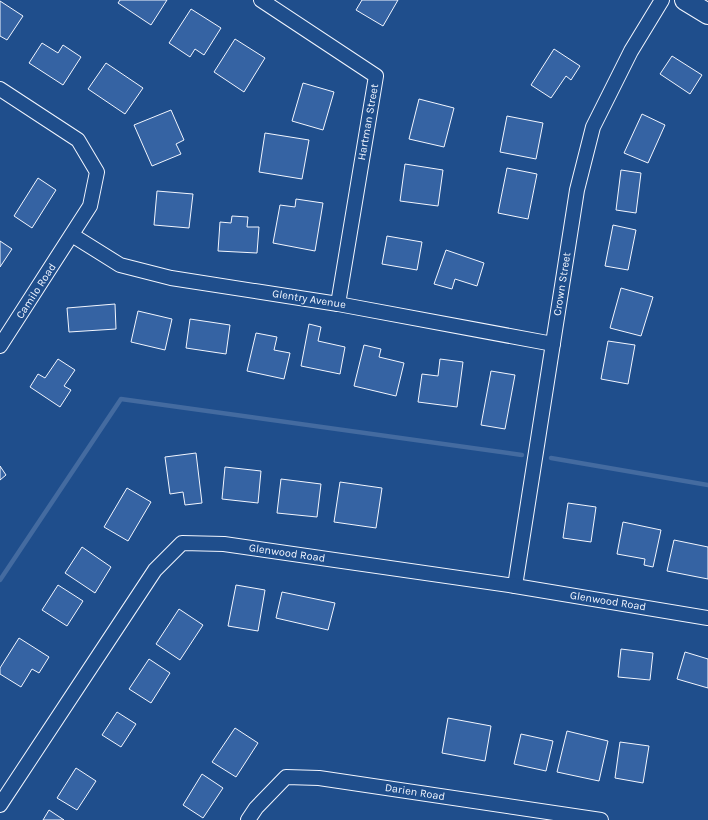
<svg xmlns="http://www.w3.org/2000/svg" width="708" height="820" font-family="Karla,sans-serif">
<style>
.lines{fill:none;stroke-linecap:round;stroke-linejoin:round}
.stream{stroke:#446ba0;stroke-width:4.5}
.building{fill:#3563a3;stroke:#f2f6ff}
.minor-casing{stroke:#f2f6ff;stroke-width:16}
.secondary-casing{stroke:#f2f6ff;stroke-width:22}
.minor{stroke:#1f4e8c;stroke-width:14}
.secondary{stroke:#1f4e8c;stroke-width:20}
.labels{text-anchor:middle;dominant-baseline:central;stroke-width:3;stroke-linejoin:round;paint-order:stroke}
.street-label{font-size:11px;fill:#f2f6ff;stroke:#1f4e8c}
</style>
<rect width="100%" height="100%" fill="#1f4e8c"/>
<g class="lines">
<g class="stream">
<path d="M551,458L708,485"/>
<path d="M0,580L121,399L522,455"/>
</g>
</g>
<g class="building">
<path d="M120,0H167L151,25L118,3Z"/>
<path d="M362,0H398L383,26L356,10Z"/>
<path d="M0,1L23,16L7,40L0,36Z"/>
<path d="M191,9L221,28L204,55L195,49L190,57L169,43Z"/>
<path d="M235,39L265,58L244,92L214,72Z"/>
<path d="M42,43L58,53L63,45L81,57L63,85L29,63Z"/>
<path d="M554,49L580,66L571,80L566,76L551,98L531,85Z"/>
<path d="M672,56L702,75L690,94L660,74Z"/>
<path d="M106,63L143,88L125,114L88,89Z"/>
<path d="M303,83L334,92L323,130L292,121Z"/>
<path d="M419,99L454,108L444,147L409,139Z"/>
<path d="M171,110L184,140L176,144L181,154L152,166L134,125Z"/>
<path d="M642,114L665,125L648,163L624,153Z"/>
<path d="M507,116L543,123L536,159L500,152Z"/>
<path d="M265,133L309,140L302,179L259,172Z"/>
<path d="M405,164L443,170L438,206L400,201Z"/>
<path d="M507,168L537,174L528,219L498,213Z"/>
<path d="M621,170L641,173L636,213L616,210Z"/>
<path d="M38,178L56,190L32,228L14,216Z"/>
<path d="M157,191L193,194L189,228L154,225Z"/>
<path d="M296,199L323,203L315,251L273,243L280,205L295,207Z"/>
<path d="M232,216L248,217L247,227H259L257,253L218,251L220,222L231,223Z"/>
<path d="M613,225L636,230L628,270L605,266Z"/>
<path d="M387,236L422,242L417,270L382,264Z"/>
<path d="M0,241L12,249L0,267Z"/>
<path d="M446,250L484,263L477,286L455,279L452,289L434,284Z"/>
<path d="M621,288L653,297L641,336L610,328Z"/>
<path d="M115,304L116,329L69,332L67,308Z"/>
<path d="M138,311L172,319L165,350L131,342Z"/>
<path d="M190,319L230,325L226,354L186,348Z"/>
<path d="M309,324L321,327L318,341L345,347L340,374L301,366Z"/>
<path d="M256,333L277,337L274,350L290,353L284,379L247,371Z"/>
<path d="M608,341L635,345L628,384L601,379Z"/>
<path d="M364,345L381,349L379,357L404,363L396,396L354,386Z"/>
<path d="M58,359L75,370L64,386L71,390L60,407L30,387L38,374L45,378Z"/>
<path d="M440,359L463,362L457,407L418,402L422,374L438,376Z"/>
<path d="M491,371L515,375L505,429L481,425Z"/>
<path d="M196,453L202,503L185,505L183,492L170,494L165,457Z"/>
<path d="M0,466L6,475L0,480Z"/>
<path d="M225,467L261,471L258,503L222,499Z"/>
<path d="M281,479L321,484L317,517L277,513Z"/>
<path d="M340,482L382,488L376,528L334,522Z"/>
<path d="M127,488L151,502L128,541L104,527Z"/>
<path d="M568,503L596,507L591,542L563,538Z"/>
<path d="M623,522L661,530L653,567L644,565L645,559L617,554Z"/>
<path d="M674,540L708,547V579L667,571Z"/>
<path d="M82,547L111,567L95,593L65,573Z"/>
<path d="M58,585L83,601L67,626L42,610Z"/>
<path d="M236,585L265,590L258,631L228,626Z"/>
<path d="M282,592L335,603L328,630L276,618Z"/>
<path d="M179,609L203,625L180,660L156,644Z"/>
<path d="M19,638L49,657L39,673L32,669L21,687L0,674V668Z"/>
<path d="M621,649L653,653L650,680L618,677Z"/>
<path d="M685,652L708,659V688L677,679Z"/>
<path d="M149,659L170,673L151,703L129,689Z"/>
<path d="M117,712L136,724L121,747L102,735Z"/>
<path d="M448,718L491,726L485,761L442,753Z"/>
<path d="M235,728L258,743L236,777L212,762Z"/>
<path d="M567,731L608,741L599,781L557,772Z"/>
<path d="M521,734L553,741L546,771L514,764Z"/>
<path d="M620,742L649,746L643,783L615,778Z"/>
<path d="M76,768L96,781L77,810L57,798Z"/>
<path d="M202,774L223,788L203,818L183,805Z"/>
<path d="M49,810L64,820H43Z"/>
</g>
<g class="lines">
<g class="minor-casing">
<g id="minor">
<path d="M261,0L376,76L338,304"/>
<path d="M0,89L78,140L97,172L90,206L0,346"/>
<path d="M72,235L120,265L171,278L338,304L553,344"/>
<path d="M515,586L577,190L593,127L631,51L662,0"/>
<path d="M0,805L155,570L182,543L224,544L515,586L708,618"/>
<path d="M248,820L256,808L286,777L319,778L601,820"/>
</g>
</g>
<g class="secondary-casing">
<path id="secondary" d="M685,0L708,14"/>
</g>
<use href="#minor" class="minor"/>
<use href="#secondary" class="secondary"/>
</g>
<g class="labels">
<g class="street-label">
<text transform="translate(368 122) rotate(-80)">Hartman Street</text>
<text transform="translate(562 284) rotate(-81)">Crown Street</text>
<text transform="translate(36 291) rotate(-57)">Camilo Road</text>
<text transform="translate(309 299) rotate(9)">Glentry Avenue</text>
<text transform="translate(287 553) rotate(8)">Glenwood Road</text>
<text transform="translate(608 601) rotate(9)">Glenwood Road</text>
<text transform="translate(415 792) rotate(9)">Darien Road</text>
</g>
</g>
</svg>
